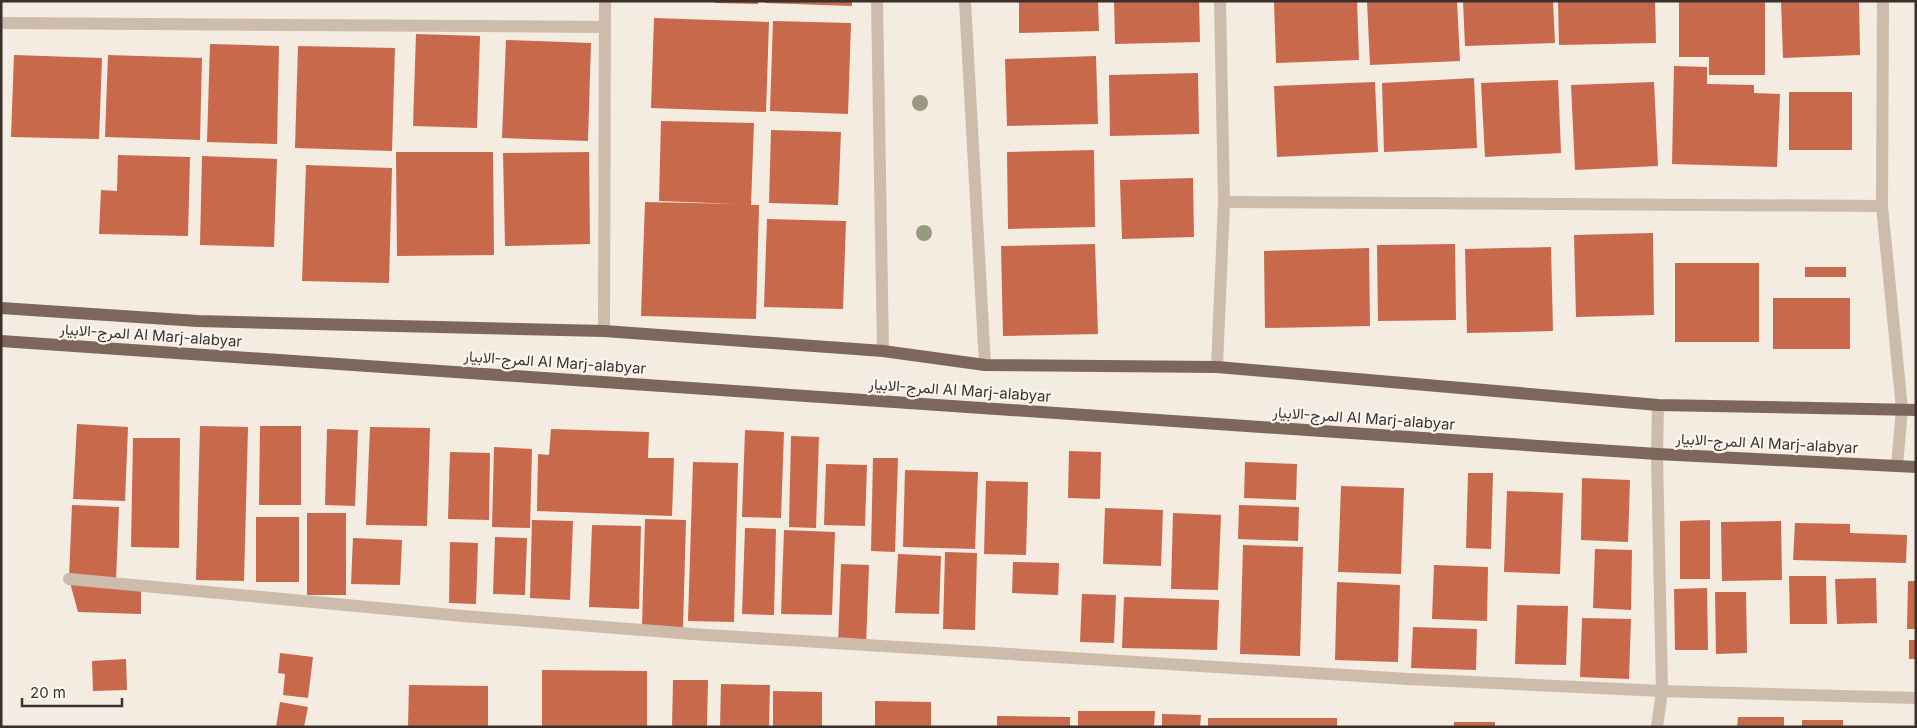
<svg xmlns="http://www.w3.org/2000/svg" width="1917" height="728" font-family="Inter,Vazirmatn,sans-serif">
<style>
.building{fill:#c8694b}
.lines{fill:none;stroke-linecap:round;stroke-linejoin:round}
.minor{stroke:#cdbbac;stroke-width:12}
.primary{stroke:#7d675c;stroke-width:12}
.tree{fill:#969b7f}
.labels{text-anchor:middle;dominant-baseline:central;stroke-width:4.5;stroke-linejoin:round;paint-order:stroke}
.street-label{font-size:15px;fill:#3b302b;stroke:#fbf5ee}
</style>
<rect width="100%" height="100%" fill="#f4ebe1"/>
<g class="building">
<path d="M715,1H758V4L715,3Z"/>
<path d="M765,1H852V6L765,3Z"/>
<path d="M1019,1H1098L1099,31L1019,33Z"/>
<path d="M1114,1H1199L1200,42L1115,44Z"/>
<path d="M1274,1H1357L1359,60L1276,63Z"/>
<path d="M1367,1H1457L1460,61L1370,65Z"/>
<path d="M1463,1H1553L1555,43L1465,46Z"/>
<path d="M1558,1H1655L1656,43L1559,45Z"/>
<path d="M1679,1H1765V75H1709V57H1679Z"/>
<path d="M1781,1H1859L1860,55L1783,58Z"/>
<path d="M654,18L769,22L766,112L651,108Z"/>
<path d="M773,21L851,23L848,114L770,111Z"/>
<path d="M416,34L480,36L477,128L413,126Z"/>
<path d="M506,40L591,43L588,141L502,138Z"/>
<path d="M210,44L279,46L277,144L207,142Z"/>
<path d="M298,46L395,48L392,151L295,148Z"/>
<path d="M14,55L102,58L99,139L11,137Z"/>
<path d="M108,55L202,58L200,140L105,137Z"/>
<path d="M1096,56L1098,124L1007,126L1005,59Z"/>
<path d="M1674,66L1707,67V84L1754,85V93L1780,94L1777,167L1672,164Z"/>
<path d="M1198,73L1199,134L1110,136L1109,75Z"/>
<path d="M1474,78L1477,148L1384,152L1382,83Z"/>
<path d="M1558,80L1561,153L1485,157L1481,83Z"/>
<path d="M1375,82L1378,152L1277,157L1274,86Z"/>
<path d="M1654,82L1658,166L1575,170L1571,85Z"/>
<rect x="1789" y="92" width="63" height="58"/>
<path d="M661,121L754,123L751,205H759L756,319L641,316L645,202L738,204L659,201Z"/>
<path d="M771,130L841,132L838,205L769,203Z"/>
<path d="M1094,150L1095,227L1008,229L1007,152Z"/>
<path d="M396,152H493L494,255L397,256Z"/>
<path d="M589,152L590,244L505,246L503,153Z"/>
<path d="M118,155L190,157L188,236L99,234L101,190L117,191Z"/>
<path d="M202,156L277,159L274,247L200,245Z"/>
<path d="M306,165L392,168L389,283L302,281Z"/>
<path d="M1193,178L1194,237L1122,239L1120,180Z"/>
<path d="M767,219L846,221L843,309L764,307Z"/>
<path d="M1653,233L1654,315L1576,317L1574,235Z"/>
<path d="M1095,244L1098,334L1003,336L1001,246Z"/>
<path d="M1455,244L1456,320L1378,321L1377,245Z"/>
<path d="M1551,247L1553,331L1467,333L1465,249Z"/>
<path d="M1369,248L1370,326L1265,328L1264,251Z"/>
<rect x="1675" y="263" width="84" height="79"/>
<rect x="1805" y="267" width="41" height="10"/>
<rect x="1773" y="298" width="77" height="51"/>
<path d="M77,424L128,427L125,501L73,499Z"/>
<path d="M200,426L248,427L244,581L196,580Z"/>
<path d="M260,426H301V505H259Z"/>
<path d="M370,427L430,428L427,526L366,525Z"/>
<path d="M327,429L358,430L355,506L325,505Z"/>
<path d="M551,429L649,432L648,458H674L672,516L537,511L538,454L549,455Z"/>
<path d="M745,430L784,432L781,518L742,517Z"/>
<path d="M791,436L819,437L816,528L789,527Z"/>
<path d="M133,438H180L179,548L131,547Z"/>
<path d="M494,447L532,449L530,528L492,527Z"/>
<path d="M1069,451L1101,452L1100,499L1068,498Z"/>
<path d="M450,452L490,453L489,520L448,519Z"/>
<path d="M873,458H898L895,552L871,551Z"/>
<path d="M693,462L738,463L734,622L688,621Z"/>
<path d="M1245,462L1297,464L1296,500L1244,498Z"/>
<path d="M826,464L867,465L865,526L824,525Z"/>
<path d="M905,470L978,472L975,549L903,547Z"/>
<path d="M1468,473H1493L1491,549L1466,548Z"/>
<path d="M1582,478L1630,480L1628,542L1581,540Z"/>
<path d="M986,481L1028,482L1026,555L984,554Z"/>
<path d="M1341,486L1404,488L1401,574L1338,572Z"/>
<path d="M1507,491L1563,493L1560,574L1504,572Z"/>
<path d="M72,505L119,507L116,581L141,587V614L78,612L69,579Z"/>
<path d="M1239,505L1299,507L1298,541L1238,539Z"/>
<path d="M1105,508L1163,510L1161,566L1103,564Z"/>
<rect x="307" y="513" width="39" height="82"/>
<path d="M1173,513L1221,515L1218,590L1171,589Z"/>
<rect x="256" y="517" width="43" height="65"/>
<path d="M645,519L686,520L683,628L642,627Z"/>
<path d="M532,520L573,521L570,600L530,598Z"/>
<path d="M1710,520V579H1680V521Z"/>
<path d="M1781,521L1782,580L1722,581L1721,522Z"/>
<path d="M1795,523L1850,524V533L1907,535L1906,563L1793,560Z"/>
<path d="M592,525L641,526L639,609L589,607Z"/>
<path d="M745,528L776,529L774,615L742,614Z"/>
<path d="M784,530L835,532L832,615L781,614Z"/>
<path d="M495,537L527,538L525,595L493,594Z"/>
<path d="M353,538L402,540L400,585L351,584Z"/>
<path d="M450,542L478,543L476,604L449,603Z"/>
<path d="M1243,545L1303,547L1300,656L1240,654Z"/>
<path d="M1595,549L1632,550L1631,610L1593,608Z"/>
<path d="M945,552L977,553L975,630L943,629Z"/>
<path d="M898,554L941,556L939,614L895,613Z"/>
<path d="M1013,562L1059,563L1058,595L1012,593Z"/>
<path d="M841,564L869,565L866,646H838Z"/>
<path d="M1434,565L1488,567L1487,621L1432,619Z"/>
<path d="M1789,576H1826L1827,624H1790Z"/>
<path d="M1876,578L1877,623L1837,624L1835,579Z"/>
<path d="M1908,581H1916V629H1907Z"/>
<path d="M1337,582L1400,585L1398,662L1335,660Z"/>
<path d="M1707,588L1708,650H1675L1674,589Z"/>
<path d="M1715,592H1746L1747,653L1716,654Z"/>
<path d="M1082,594L1116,595L1114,643L1080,642Z"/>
<path d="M1124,597L1219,600L1217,650L1122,648Z"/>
<path d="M1517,605L1568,606L1566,665L1515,664Z"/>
<path d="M1582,618L1631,619L1629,679L1580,677Z"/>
<path d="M1413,627L1477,629L1476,670L1411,668Z"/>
<rect x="1909" y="640" width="7" height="19"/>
<path d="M280,653L313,657L308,698L283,695L285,674L278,673Z"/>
<path d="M126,659L127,690L93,691L92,661Z"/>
<path d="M542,670L647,671V727H542Z"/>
<path d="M673,680H708L707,727H672Z"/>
<path d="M721,684L770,685L769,727H720Z"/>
<path d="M409,685L488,686V727H408Z"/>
<path d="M773,691L822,692V727H773Z"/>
<path d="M875,701L931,702V727H875Z"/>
<path d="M280,702L308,707L304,727H276Z"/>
<path d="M1078,711H1155L1154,727H1078Z"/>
<path d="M1162,714L1201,715L1200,727H1162Z"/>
<path d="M997,716L1070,717V727H997Z"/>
<path d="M1738,717H1784V727H1737Z"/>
<rect x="1208" y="718" width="129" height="9"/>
<rect x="1802" y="720" width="41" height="7"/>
<rect x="1454" y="722" width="41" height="5"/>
</g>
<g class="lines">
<g class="minor">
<path d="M877,1L883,351"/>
<path d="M965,1L985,365"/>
<path d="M1883,1L1882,206L1902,409L1897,466"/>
<path d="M1,23L605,27"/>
<path d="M1224,202L1882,206"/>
<path d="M604,331L605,1"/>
<path d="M1217,367L1224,202L1220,1"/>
<path d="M69,579L463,616L706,635L1408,679L1662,691L1916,698"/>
<path d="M1657,727L1662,691L1657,454L1658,405"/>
</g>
<g class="primary">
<path d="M1,308L198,321L604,331L883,351L985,365L1217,367L1658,405L1916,410"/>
<path d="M1,341L1657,454L1916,467"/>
</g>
</g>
<g class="tree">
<circle cx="920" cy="103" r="8"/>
<circle cx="924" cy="233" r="8"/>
</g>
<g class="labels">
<g class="street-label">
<text transform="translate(151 335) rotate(4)">المرج-الابيار Al Marj-alabyar</text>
<text transform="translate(555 362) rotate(4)">المرج-الابيار Al Marj-alabyar</text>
<text transform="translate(960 390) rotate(4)">المرج-الابيار Al Marj-alabyar</text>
<text transform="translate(1364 418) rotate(4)">المرج-الابيار Al Marj-alabyar</text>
<text transform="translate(1767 443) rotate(3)">المرج-الابيار Al Marj-alabyar</text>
</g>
</g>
<rect width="1917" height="728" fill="none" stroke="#3b302b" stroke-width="5"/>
<path d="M22 698v8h100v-8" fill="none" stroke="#3b302b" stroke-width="2.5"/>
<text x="30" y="698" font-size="15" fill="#3b302b" stroke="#fbf5ee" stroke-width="4" paint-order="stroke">20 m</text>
</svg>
